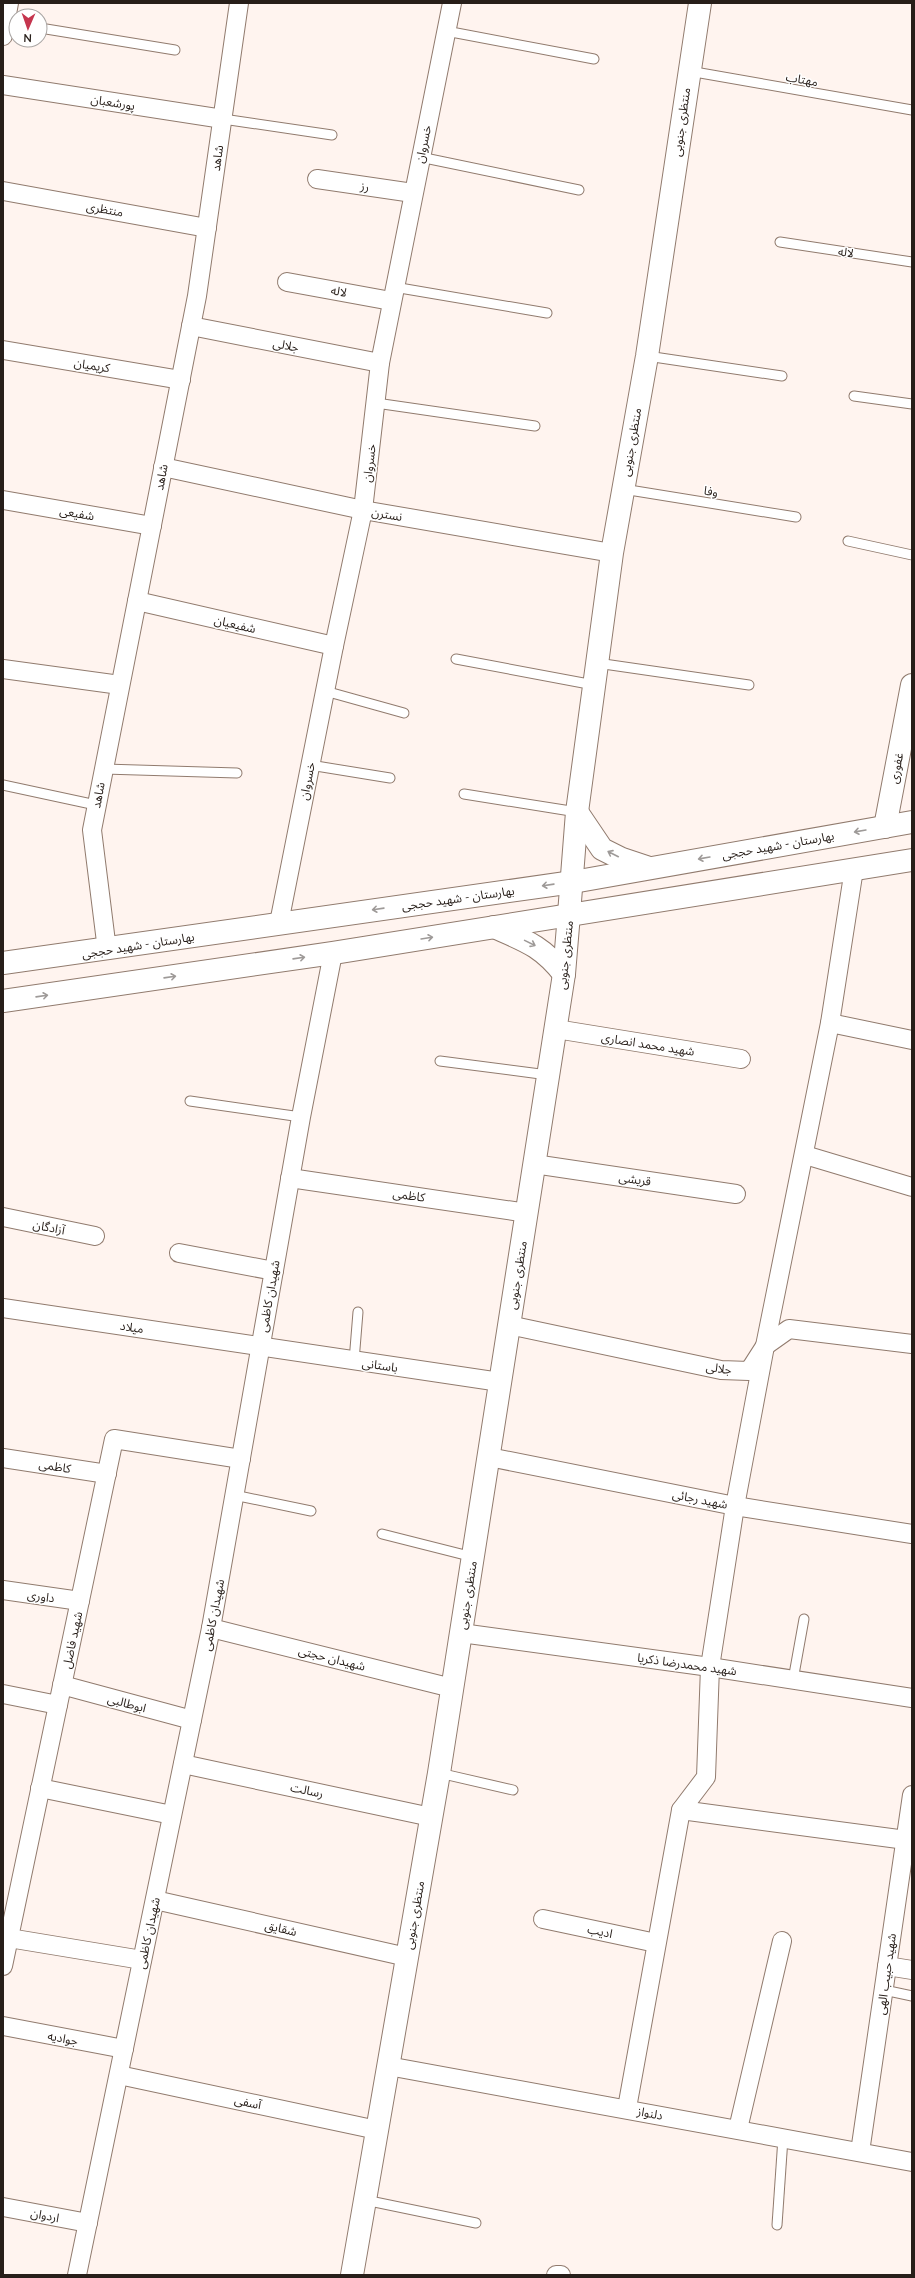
<svg xmlns="http://www.w3.org/2000/svg" width="915" height="2278" font-family="Lato,'Noto Sans Arabic',sans-serif">
<style>
.lines{fill:none;stroke-linecap:round;stroke-linejoin:round}
.service-casing{stroke:#917b6e;stroke-width:11}
.minor-casing{stroke:#917b6e;stroke-width:20}
.tertiary-casing{stroke:#917b6e;stroke-width:24}
.secondary-casing{stroke:#917b6e;stroke-width:24}
.service{stroke:#fff;stroke-width:9}
.minor{stroke:#fff;stroke-width:18}
.tertiary{stroke:#fff;stroke-width:22}
.secondary{stroke:#fff;stroke-width:22}
.oneway{stroke:#9e9a98}
.labels{text-anchor:middle;dominant-baseline:central;stroke-width:3;stroke-linejoin:round;paint-order:stroke}
.street-label{font-size:12px;fill:#271e19;stroke:#fff}
</style>
<rect width="100%" height="100%" fill="#fff4ef"/>
<g class="lines">
<g class="service-casing">
<g id="service">
<path d="M40,28L175,50"/>
<path d="M446,31L594,59"/>
<path d="M689,71L912,110"/>
<path d="M223,119L332,135"/>
<path d="M420,157L579,190"/>
<path d="M780,242L912,262"/>
<path d="M394,287L547,313"/>
<path d="M647,356L782,376"/>
<path d="M854,396L912,404"/>
<path d="M376,403L535,426"/>
<path d="M623,489L796,517"/>
<path d="M848,541L912,555"/>
<path d="M456,659L594,685"/>
<path d="M597,663L749,685"/>
<path d="M325,691L404,713"/>
<path d="M310,765L390,778"/>
<path d="M104,769L237,773"/>
<path d="M3,785L96,805"/>
<path d="M464,794L577,812"/>
<path d="M440,1061L548,1075"/>
<path d="M190,1101L301,1117"/>
<path d="M354,1361L358,1312"/>
<path d="M234,1495L311,1511"/>
<path d="M382,1534L473,1557"/>
<path d="M793,1680L804,1619"/>
<path d="M439,1773L513,1790"/>
<path d="M884,1990L912,1996"/>
<path d="M365,2200L476,2223"/>
<path d="M777,2225L783,2138"/>
</g>
</g>
<g class="minor-casing">
<g id="minor">
<path d="M3,36L9,3"/>
<path d="M3,85L223,119"/>
<path d="M317,179L413,193"/>
<path d="M3,191L207,228"/>
<path d="M287,282L391,301"/>
<path d="M191,326L380,363"/>
<path d="M3,350L181,380"/>
<path d="M163,467L363,510L612,553"/>
<path d="M3,500L152,526"/>
<path d="M137,601L334,646"/>
<path d="M3,669L120,685"/>
<path d="M279,923L334,646L363,510L380,363L452,3"/>
<path d="M107,950L92,830L197,296L239,3"/>
<path d="M830,1023L912,1040"/>
<path d="M556,1029L741,1059"/>
<path d="M805,1155L912,1187"/>
<path d="M534,1164L736,1194"/>
<path d="M290,1178L527,1213"/>
<path d="M3,1217L95,1236"/>
<path d="M179,1253L274,1271"/>
<path d="M3,1308L500,1382"/>
<path d="M509,1325L721,1370L749,1371L765,1346L789,1329L912,1344"/>
<path d="M489,1457L735,1506L912,1534"/>
<path d="M3,1458L107,1474"/>
<path d="M3,1590L80,1601"/>
<path d="M211,1628L452,1688"/>
<path d="M461,1633L710,1667L912,1698"/>
<path d="M62,1685L192,1720"/>
<path d="M3,1694L58,1705"/>
<path d="M183,1764L431,1817"/>
<path d="M40,1788L172,1815"/>
<path d="M681,1810L906,1840"/>
<path d="M155,1900L407,1957"/>
<path d="M543,1919L656,1943"/>
<path d="M9,1938L142,1960"/>
<path d="M3,1966L114,1439L241,1459"/>
<path d="M887,1966L912,1970"/>
<path d="M3,2026L124,2049"/>
<path d="M388,2066L912,2162"/>
<path d="M119,2075L377,2130"/>
<path d="M627,2108L681,1810L706,1777L710,1667L735,1506L765,1346L830,1023L854,869"/>
<path d="M738,2129L782,1941"/>
<path d="M860,2152L912,1795"/>
<path d="M3,2207L88,2223"/>
<path d="M77,2275L211,1628L301,1117L333,953"/>
<path d="M556,2275H561"/>
</g>
</g>
<g class="tertiary-casing">
<g id="tertiary">
<path d="M577,812L602,849L622,859L649,868"/>
<path d="M885,827L912,685"/>
<path d="M569,914L577,812L612,553L647,356L700,3"/>
<path d="M494,927C526,941 542,946 564,974"/>
</g>
</g>
<g class="secondary-casing">
<g id="secondary">
<path d="M3,963L573,882L912,822"/>
<path d="M3,1001L333,953L912,860"/>
<path d="M352,2275L439,1773L564,974L569,914"/>
</g>
</g>
<use href="#service" class="service"/>
<use href="#minor" class="minor"/>
<use href="#tertiary" class="tertiary"/>
<use href="#secondary" class="secondary"/>
</g>
<defs><path id="oneway-shaft" d="M-6 0H5M1.5-3L5.5 0L1.5 3" fill="none" stroke-width="1.6" stroke-linecap="round" stroke-linejoin="round"/></defs>
<g class="oneway">
<use href="#oneway-shaft" transform="translate(860 831) rotate(170)"/>
<use href="#oneway-shaft" transform="translate(613 854) rotate(-153)"/>
<use href="#oneway-shaft" transform="translate(704 858) rotate(170)"/>
<use href="#oneway-shaft" transform="translate(548 885) rotate(172)"/>
<use href="#oneway-shaft" transform="translate(378 909) rotate(172)"/>
<use href="#oneway-shaft" transform="translate(427 938) rotate(-9)"/>
<use href="#oneway-shaft" transform="translate(530 943) rotate(26)"/>
<use href="#oneway-shaft" transform="translate(299 958) rotate(-8)"/>
<use href="#oneway-shaft" transform="translate(170 977) rotate(-8)"/>
<use href="#oneway-shaft" transform="translate(42 996) rotate(-8)"/>
</g>
<g class="labels">
<g class="street-label">
<text transform="translate(802 79) rotate(10)">مهتاب</text>
<text transform="translate(113 102) rotate(9)">پورشعبان</text>
<text transform="translate(681 122) rotate(-82)">منتظری جنوبی</text>
<text transform="translate(423 144) rotate(-78)">خسروان</text>
<text transform="translate(217 158) rotate(-82)">شاهد</text>
<text transform="translate(365 186) rotate(8)">رز</text>
<text transform="translate(105 209) rotate(10)">منتظری</text>
<text transform="translate(846 252) rotate(9)">لاله</text>
<text transform="translate(339 291) rotate(11)">لاله</text>
<text transform="translate(286 345) rotate(11)">جلالی</text>
<text transform="translate(92 365) rotate(9)">کریمیان</text>
<text transform="translate(631 442) rotate(-80)">منتظری جنوبی</text>
<text transform="translate(369 463) rotate(-83)">خسروان</text>
<text transform="translate(161 477) rotate(-79)">شاهد</text>
<text transform="translate(711 491) rotate(9)">وفا</text>
<text transform="translate(77 513) rotate(10)">شفیعی</text>
<text transform="translate(387 514) rotate(10)">نسترن</text>
<text transform="translate(235 624) rotate(13)">شفیعیان</text>
<text transform="translate(896 768) rotate(-79)">غفوری</text>
<text transform="translate(307 781) rotate(-79)">خسروان</text>
<text transform="translate(98 795) rotate(-79)">شاهد</text>
<text transform="translate(778 845) rotate(-10)">بهارستان - شهید حججی</text>
<text transform="translate(458 898) rotate(-8)">بهارستان - شهید حججی</text>
<text transform="translate(138 945) rotate(-9)">بهارستان - شهید حججی</text>
<text transform="translate(565 955) rotate(-84)">منتظری جنوبی</text>
<text transform="translate(648 1044) rotate(9)">شهید محمد انصاری</text>
<text transform="translate(635 1179) rotate(8)">قریشی</text>
<text transform="translate(409 1195) rotate(8)">کاظمی</text>
<text transform="translate(49 1227) rotate(11)">آزادگان</text>
<text transform="translate(517 1275) rotate(-81)">منتظری جنوبی</text>
<text transform="translate(269 1296) rotate(-80)">شهیدان کاظمی</text>
<text transform="translate(132 1327) rotate(9)">میلاد</text>
<text transform="translate(380 1365) rotate(8)">باستانی</text>
<text transform="translate(719 1368) rotate(8)">جلالی</text>
<text transform="translate(55 1466) rotate(9)">کاظمی</text>
<text transform="translate(700 1499) rotate(11)">شهید رجائی</text>
<text transform="translate(467 1595) rotate(-81)">منتظری جنوبی</text>
<text transform="translate(41 1596) rotate(8)">داوری</text>
<text transform="translate(213 1615) rotate(-79)">شهیدان کاظمی</text>
<text transform="translate(72 1640) rotate(-78)">شهید فاضل</text>
<text transform="translate(332 1658) rotate(14)">شهیدان حجتی</text>
<text transform="translate(687 1664) rotate(8)">شهید محمدرضا ذکریا</text>
<text transform="translate(127 1703) rotate(15)">ابوطالبی</text>
<text transform="translate(307 1790) rotate(12)">رسالت</text>
<text transform="translate(414 1915) rotate(-80)">منتظری جنوبی</text>
<text transform="translate(281 1928) rotate(13)">شقایق</text>
<text transform="translate(600 1931) rotate(12)">ادیب</text>
<text transform="translate(148 1933) rotate(-78)">شهیدان کاظمی</text>
<text transform="translate(886 1974) rotate(-82)">شهید حبیب الهی</text>
<text transform="translate(63 2038) rotate(11)">جوادیه</text>
<text transform="translate(248 2102) rotate(12)">آسفی</text>
<text transform="translate(650 2113) rotate(11)">دلنواز</text>
<text transform="translate(45 2215) rotate(11)">اردوان</text>
</g>
</g>
<rect width="915" height="2278" fill="none" stroke="#271e19" stroke-width="8"/>
<g transform="translate(28 28) rotate(182)"><circle r="19" fill="#ffffff" stroke="#a9a5a3"/>
<path d="M0-3L7 15L0 10L-7 15Z" fill="#c5354e"/>
<text y="-6" font-size="11" font-weight="bold" text-anchor="middle" fill="#271e19">N</text>
</g>
</svg>
